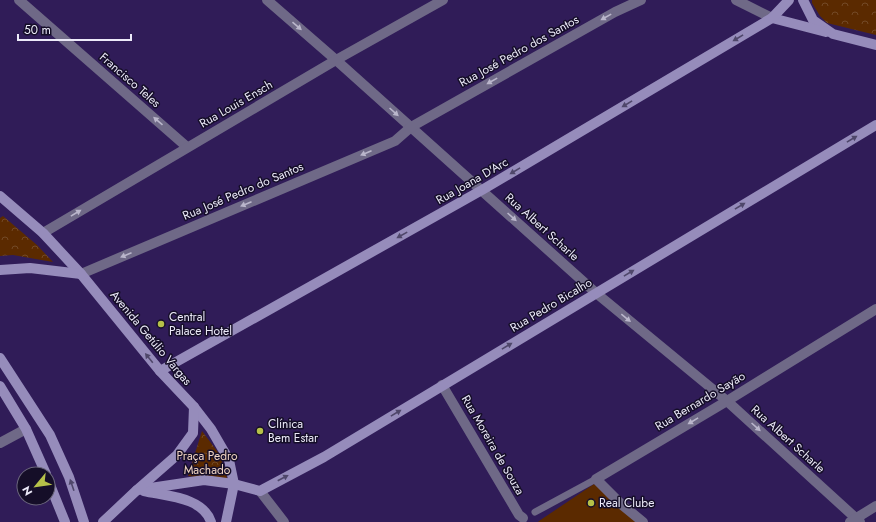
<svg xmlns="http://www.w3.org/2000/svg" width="876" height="522" font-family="Jost,sans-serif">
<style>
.park{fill:url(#park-crowns)}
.garden{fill:#5b2a00}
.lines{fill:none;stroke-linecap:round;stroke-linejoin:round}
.lane{stroke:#6f6987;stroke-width:7}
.street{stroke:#6f6987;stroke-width:10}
.secondary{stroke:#968cbb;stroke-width:10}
.oneway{fill:#bab6cb}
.oneway2{fill:#4f476a}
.poi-dot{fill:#b6c149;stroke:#150e28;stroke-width:1.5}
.labels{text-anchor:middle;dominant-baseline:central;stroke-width:3;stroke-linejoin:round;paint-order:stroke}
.street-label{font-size:12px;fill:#eceaf9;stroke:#150e28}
.poi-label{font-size:12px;fill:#eceaf9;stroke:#150e28;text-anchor:start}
.park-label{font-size:12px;fill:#efd3c2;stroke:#150e28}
</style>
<defs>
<pattern id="park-crowns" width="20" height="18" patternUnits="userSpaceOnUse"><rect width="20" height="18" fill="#5b2a00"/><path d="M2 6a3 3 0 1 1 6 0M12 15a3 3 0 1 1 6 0" fill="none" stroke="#734926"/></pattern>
</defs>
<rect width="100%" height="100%" fill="#301c58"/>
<g class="park">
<path d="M812,0H876V35L827,23L820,16L812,3Z"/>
<path d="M3,216L37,245L53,262L13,255L0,256V218Z"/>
<path d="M202,431L220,455L228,481L188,476Z"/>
</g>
<path class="garden" d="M594,484L638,522H538L539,521Z"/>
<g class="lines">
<path class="lane" d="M535,512L596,479"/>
<g class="street">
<path d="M19,0L187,147"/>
<path d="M267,0L336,60L596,293L727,401L860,522"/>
<path d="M736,0L772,18"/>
<path d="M43,233L336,60L443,0"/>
<path d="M81,274L395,141L411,127L615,12L641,0"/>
<path d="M442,385L519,515L523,518"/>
<path d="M0,443L26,429"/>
<path d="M260,491L284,522"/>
<path d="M643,522L621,504L596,479L727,401L876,309"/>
<path d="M850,522L876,506"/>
</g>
<g class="secondary">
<path d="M803,0L813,20L833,34L876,45"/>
<path d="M772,18L826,32"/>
<path d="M0,196L43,233L81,274L160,371L194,407L211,429L229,460L234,484L226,522"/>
<path d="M0,270L30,268L81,274"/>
<path d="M0,358L50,435L69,477L84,522"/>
<path d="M160,371L482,190L772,18L789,0"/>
<path d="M0,386L26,429L46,474"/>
<path d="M48,480L65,522"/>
<path d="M137,490L204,480L234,484L260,491L324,457L876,125"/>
<path d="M144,491C166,496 203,497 211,522"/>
<path d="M103,522L137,490L177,455L193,433L194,407"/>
</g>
</g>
<defs><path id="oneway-solid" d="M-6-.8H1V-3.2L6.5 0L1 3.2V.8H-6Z"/></defs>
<g class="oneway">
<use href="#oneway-solid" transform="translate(606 17) rotate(151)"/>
<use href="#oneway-solid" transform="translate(297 26) rotate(41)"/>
<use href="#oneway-solid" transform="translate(492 81) rotate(151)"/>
<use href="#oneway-solid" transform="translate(394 112) rotate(42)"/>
<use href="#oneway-solid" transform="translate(158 121) rotate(-139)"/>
<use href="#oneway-solid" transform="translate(366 153) rotate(157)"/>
<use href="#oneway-solid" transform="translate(246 204) rotate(157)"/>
<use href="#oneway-solid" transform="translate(76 213) rotate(-31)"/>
<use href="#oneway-solid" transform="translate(512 217) rotate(42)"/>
<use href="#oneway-solid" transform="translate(126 255) rotate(157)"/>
<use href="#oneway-solid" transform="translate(626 318) rotate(39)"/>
<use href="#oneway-solid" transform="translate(693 421) rotate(149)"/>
<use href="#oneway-solid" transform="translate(756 427) rotate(42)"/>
</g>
<g class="oneway2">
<use href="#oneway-solid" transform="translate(738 38) rotate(149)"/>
<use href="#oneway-solid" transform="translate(627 104) rotate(149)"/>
<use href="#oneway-solid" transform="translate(852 139) rotate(-31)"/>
<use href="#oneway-solid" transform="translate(515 171) rotate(149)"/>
<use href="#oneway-solid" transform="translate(740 206) rotate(-31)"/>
<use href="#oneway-solid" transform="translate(402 235) rotate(151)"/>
<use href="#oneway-solid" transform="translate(629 273) rotate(-31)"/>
<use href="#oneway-solid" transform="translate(507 346) rotate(-31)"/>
<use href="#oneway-solid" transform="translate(149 358) rotate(-129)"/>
<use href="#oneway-solid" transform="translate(396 413) rotate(-31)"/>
<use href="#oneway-solid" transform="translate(283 478) rotate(-28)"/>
<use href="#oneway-solid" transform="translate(72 485) rotate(-109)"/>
</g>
<g class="poi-dot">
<circle cx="161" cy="324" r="4"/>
<circle cx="260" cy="431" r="4"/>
<circle cx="591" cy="503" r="4"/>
</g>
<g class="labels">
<g class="street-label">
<text transform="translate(519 51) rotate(-29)">Rua José Pedro dos Santos</text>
<text transform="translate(130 80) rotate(41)">Francisco Teles</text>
<text transform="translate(236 104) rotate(-30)">Rua Louis Ensch</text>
<text transform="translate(472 181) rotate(-30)">Rua Joana D'Arc</text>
<text transform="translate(243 191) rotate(-23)">Rua José Pedro do Santos</text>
<text transform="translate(542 227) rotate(42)">Rua Albert Scharle</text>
<text transform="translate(551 305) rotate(-31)">Rua Pedro Bicalho</text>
<text transform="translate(151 338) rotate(50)">Avenida Getúlio Vargas</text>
<text transform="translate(700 401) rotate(-31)">Rua Bernardo Sayão</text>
<text transform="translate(788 439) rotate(42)">Rua Albert Scharle</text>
<text transform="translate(493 445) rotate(60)">Rua Moreira de Souza</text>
</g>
<g class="poi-label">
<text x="169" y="317">Central<tspan x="169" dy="14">Palace Hotel</tspan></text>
<text x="268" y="424">Clínica<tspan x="268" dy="14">Bem Estar</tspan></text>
<text x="599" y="503">Real Clube</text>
</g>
<g class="park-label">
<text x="207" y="456">Praça Pedro<tspan x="207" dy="14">Machado</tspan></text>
</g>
</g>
<g transform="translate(36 486) rotate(241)"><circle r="19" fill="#150e28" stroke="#6b667c"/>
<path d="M0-3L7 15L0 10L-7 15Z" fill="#b6c149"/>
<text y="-6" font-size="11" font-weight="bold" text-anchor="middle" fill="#eceaf9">N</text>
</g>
<path d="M18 34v6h113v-6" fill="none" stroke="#eceaf9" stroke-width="2"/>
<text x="24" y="34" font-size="12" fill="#eceaf9" stroke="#150e28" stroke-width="3" paint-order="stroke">50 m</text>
</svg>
